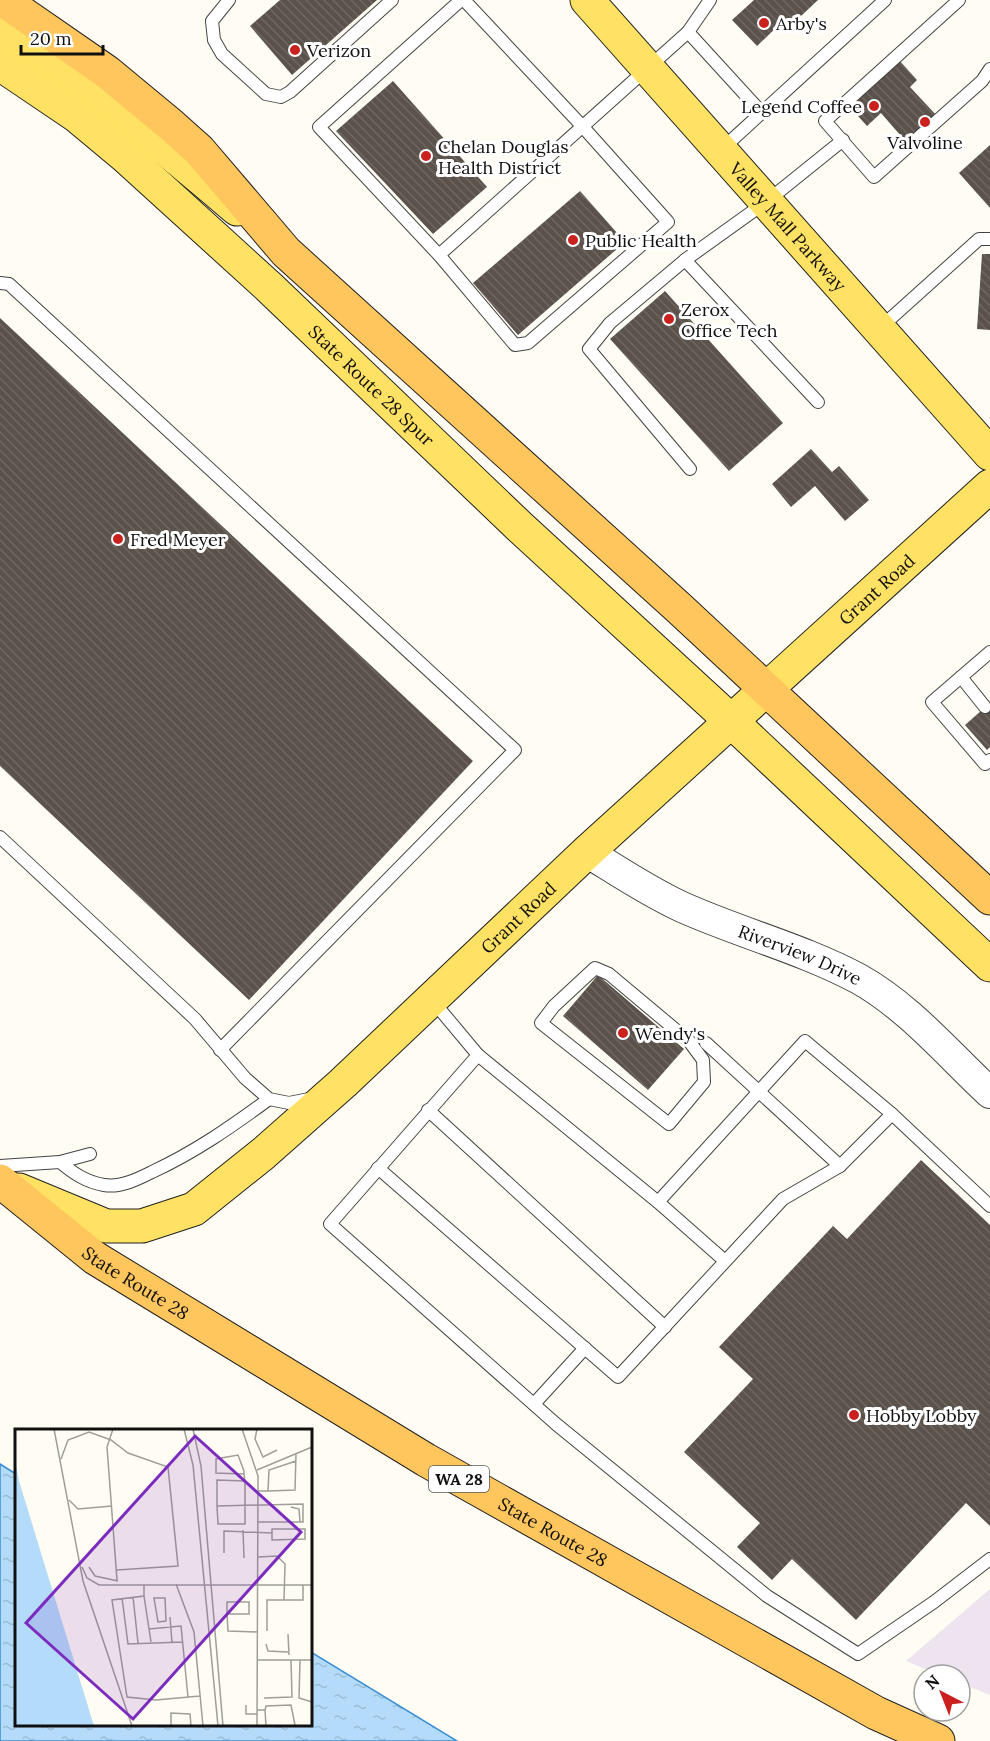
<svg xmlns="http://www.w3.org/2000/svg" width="990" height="1741" font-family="Lora,serif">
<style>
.industrial{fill:#eee4ef}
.water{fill:url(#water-ripples);stroke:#378dd5;stroke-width:1.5}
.building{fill:url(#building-back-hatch)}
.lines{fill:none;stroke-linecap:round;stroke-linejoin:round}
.service-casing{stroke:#434343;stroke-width:14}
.tertiary-casing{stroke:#434343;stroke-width:32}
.primary-casing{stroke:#212121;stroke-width:35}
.trunk-casing{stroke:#212121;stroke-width:35}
.service{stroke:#fff;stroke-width:12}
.tertiary{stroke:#fff;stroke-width:30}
.primary{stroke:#ffe263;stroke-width:33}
.trunk{stroke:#fec65c;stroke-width:33}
.poi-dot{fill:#ca201e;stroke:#fff;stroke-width:2}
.labels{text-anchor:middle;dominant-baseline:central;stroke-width:6;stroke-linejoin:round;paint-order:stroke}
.shield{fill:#fff;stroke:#585858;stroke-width:1.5}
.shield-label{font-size:16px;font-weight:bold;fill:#101010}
.poi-label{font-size:18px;fill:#101010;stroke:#fff;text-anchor:start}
.street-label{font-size:18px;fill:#101010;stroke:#fff}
.inset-road{fill:none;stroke:#9f9e98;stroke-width:1.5}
.view{fill:#7b2cbf;fill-opacity:0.15;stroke:#7b2cbf;stroke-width:3}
.inset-edge{fill:none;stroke:#101010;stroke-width:3}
</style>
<defs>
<pattern id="water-ripples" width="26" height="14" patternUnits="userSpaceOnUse" patternTransform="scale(1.5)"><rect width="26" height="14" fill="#b4dcfa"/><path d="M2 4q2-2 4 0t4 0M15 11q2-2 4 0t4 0" fill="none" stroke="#9abcd5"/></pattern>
<pattern id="building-back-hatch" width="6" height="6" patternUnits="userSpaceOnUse" patternTransform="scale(1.5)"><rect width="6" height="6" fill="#5a524b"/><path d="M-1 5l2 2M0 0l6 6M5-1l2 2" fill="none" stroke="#6d6661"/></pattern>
</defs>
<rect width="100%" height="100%" fill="#fffdf3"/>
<path class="industrial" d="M990,1589V1695L960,1683V1675H940L906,1661Z"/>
<path class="water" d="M0,1464L16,1474V1724H310L311,1652L457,1741H0Z"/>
<g class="building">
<path d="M280,0H377L292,75L250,26Z"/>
<path d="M754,0H818L785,31L779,25L757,46L732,20Z"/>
<path d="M899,60L917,80L910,87L937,116L907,143L881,113L867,126L849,106Z"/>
<path d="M393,81L487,187L433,234L336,131Z"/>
<path d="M990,145V208L959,173Z"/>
<path d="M580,191L625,242L518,335L473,283Z"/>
<path d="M982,254H990V330L977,329Z"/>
<path d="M665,291L783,423L729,471L610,339Z"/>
<path d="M0,318L473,761L249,1000L0,766Z"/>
<path d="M811,449L832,472L839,466L869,500L845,521L815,486L791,507L772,484Z"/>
<path d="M990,703V747L987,750L965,725Z"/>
<path d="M598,975L684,1049L648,1090L563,1016Z"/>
<path d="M921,1160L990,1225V1526L966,1503L856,1620L792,1559L772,1580L737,1547L760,1523L684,1452L753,1379L719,1347L833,1226L847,1239Z"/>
</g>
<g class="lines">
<g class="service-casing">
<g id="service">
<path d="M229,0L212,21L214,40L222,54L266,94L281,97L290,92L392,0"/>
<path d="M461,0L319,127L439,255L688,32L710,0"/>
<path d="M959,0L825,121L874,177L982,81L990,69"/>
<path d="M688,32L762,113"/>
<path d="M722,149L885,0"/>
<path d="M439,255L515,345L528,343L668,222L583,127L464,0"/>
<path d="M685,260L818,402"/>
<path d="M0,283L9,284L515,750L220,1050"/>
<path d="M880,328L979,239H990"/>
<path d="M690,469L589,349L610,323L685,260L766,202L843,140"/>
<path d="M990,652L932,702L985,764L990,760"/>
<path d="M961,677L985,707"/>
<path d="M0,837L195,1019L245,1078L269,1099L289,1103L314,1098"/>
<path d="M595,968L609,974L689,1041L703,1060L704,1082L669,1124L541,1023L554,1006Z"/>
<path d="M432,1000L478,1055L330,1224L556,1424L767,1596L858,1654L934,1602L990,1559"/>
<path d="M706,1043L840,1166"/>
<path d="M478,1055L658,1202L725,1261"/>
<path d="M428,1110L665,1327"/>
<path d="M60,1162C73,1173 86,1182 104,1185C120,1188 138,1179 152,1172C195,1152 231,1127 269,1099"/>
<path d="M0,1166L60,1162L90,1154"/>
<path d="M378,1168L618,1377L783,1199L840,1166L892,1114"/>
<path d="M658,1202L805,1041L892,1114L990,1206"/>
<path d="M534,1404L585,1348"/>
</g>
</g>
<g class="tertiary-casing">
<g id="tertiary">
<path id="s1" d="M587,852C618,871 649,892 682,907C740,933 803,949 859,979C909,1007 948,1054 990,1093"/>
</g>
</g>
<g class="primary-casing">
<g id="primary">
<path id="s2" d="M587,0L990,454"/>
<path d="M0,29C86,82 161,144 237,209"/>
<path id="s3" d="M0,64L77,116L125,156L269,287L520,527L731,721L990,965"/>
<path id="s4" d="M19,1190L106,1226H142L194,1209L264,1153L343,1083L587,852L990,486"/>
</g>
</g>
<g class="trunk-casing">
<g id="trunk">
<path d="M3,0L107,72L171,125L199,150L286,252L680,609L990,898"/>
<path id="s5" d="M0,1181L95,1258L426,1460L876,1713L938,1741"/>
</g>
</g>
<use href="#service" class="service"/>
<use href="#tertiary" class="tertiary"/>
<use href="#primary" class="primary"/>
<use href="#trunk" class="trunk"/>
</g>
<g class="poi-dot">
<circle cx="764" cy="23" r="6"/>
<circle cx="295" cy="50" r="6"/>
<circle cx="874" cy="106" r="6"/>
<circle cx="925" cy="122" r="6"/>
<circle cx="426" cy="156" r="6"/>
<circle cx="573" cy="240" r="6"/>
<circle cx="669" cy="319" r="6"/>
<circle cx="118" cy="539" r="6"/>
<circle cx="623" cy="1033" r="6"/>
<circle cx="854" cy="1415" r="6"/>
</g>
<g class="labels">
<rect class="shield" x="429" y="1466" width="60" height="26" rx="4.5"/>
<g class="shield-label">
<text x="459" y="1479">WA 28</text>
</g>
<g class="poi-label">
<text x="776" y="23">Arby's</text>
<text x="307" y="50">Verizon</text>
<text x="862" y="106" text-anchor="end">Legend Coffee</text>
<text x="925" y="142" text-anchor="middle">Valvoline</text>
<text x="438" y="146">Chelan Douglas<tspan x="438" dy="21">Health District</tspan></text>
<text x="585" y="240">Public Health</text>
<text x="681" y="309">Zerox<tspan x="681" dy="21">Office Tech</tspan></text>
<text x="130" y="539">Fred Meyer</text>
<text x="635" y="1033">Wendy's</text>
<text x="866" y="1415">Hobby Lobby</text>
</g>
<g class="street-label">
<text stroke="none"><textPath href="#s2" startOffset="303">Valley Mall Parkway</textPath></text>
<text stroke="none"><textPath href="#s3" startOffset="492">State Route 28 Spur</textPath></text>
<text stroke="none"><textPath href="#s4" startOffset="1107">Grant Road</textPath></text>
<text stroke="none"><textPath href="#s4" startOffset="621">Grant Road</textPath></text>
<text stroke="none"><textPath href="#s1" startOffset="237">Riverview Drive</textPath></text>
<text stroke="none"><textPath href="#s5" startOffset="170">State Route 28</textPath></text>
<text stroke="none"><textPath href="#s5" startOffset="656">State Route 28</textPath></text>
</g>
</g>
<g transform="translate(15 1429)">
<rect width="297" height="297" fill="#fffdf3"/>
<path d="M0,31L4,52L79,297H0Z" fill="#b4dcfa"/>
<path class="inset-road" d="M39,0L68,152L117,297M98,0L92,18L102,151M169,0L178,36L203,297M178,0L186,37L208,297M227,0L243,47L242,297M242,0L240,10L248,28L262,21M46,30L53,11L74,3L96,11L113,24L153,38L163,137L102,141M242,41L297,18M229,45L201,44V30L223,26L229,42V45L230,52L202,51V77L288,75V93H243M243,62H253L254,41L281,32M253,62L280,61L281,25M54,71L63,80L97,77M202,77L203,95H230V52M276,78L284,80L285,93M228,101L229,129M209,124V102L257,104V100H290V110L257,111V104M243,128L262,127L270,135L269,171H252V202M67,138L72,149L84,156H297M74,138L80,147L103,152M161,155L179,203L188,297M129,156V167L97,171L112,268L141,271L185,267M129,167L136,213M118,168L123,214M107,169L113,215L168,213M139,169H150L151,192L143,193ZM269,171H288V156M212,173H234V185H212ZM212,185L213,202L243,203M155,188L157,214M134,200L166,197L173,268M273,205L274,226M251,215L253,222L273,223M243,231H297M285,231L284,269L297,273M249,269L277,268L276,231M231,276V285H242M242,281H250L251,297M250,281L251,277L276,276L280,296M156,297V284L175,285L176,297M261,297H284"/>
<path class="view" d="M180,7L286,103L118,290L11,194Z"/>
<rect width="297" height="297" class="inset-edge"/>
</g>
<g transform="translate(942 1693) rotate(318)"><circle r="28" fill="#ffffff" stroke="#9f9f9f" stroke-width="1.5"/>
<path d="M0-4.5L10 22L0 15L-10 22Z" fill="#ca201e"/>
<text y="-9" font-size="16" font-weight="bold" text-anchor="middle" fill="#101010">N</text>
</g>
<path d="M21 45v9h82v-9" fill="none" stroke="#101010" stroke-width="3"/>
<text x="30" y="45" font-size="18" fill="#101010" stroke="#ffffff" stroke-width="4.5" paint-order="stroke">20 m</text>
</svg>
